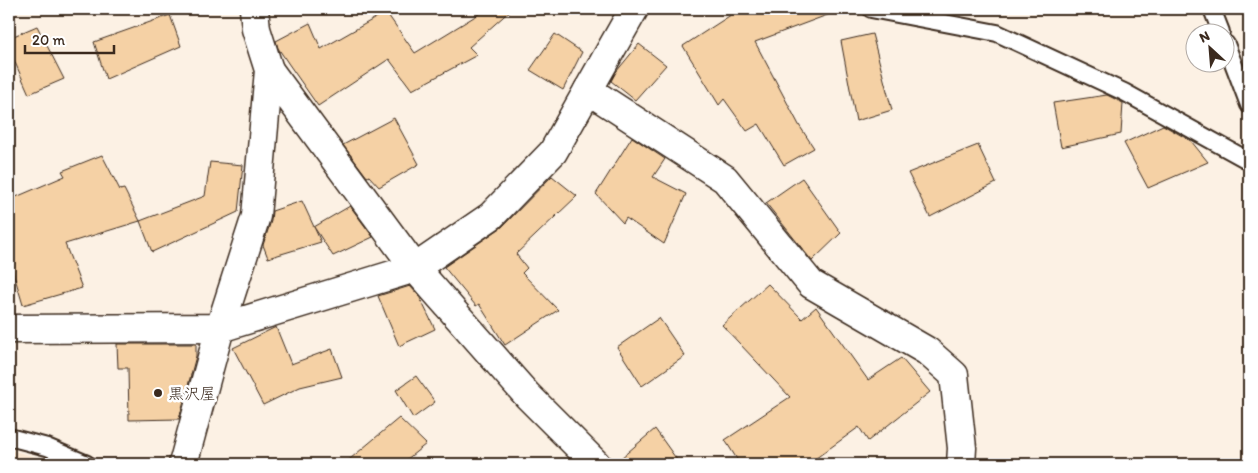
<svg xmlns="http://www.w3.org/2000/svg" width="1258" height="473" font-family="Itim,'Klee One',sans-serif">
<style>
.built{fill:#fae7d1}
.building{fill:#f5d1a5;stroke:#3b2a1e}
.lines{fill:none;stroke-linecap:round;stroke-linejoin:round}
.lane-casing{stroke:#3b2a1e;stroke-width:20}
.street-casing{stroke:#3b2a1e;stroke-width:31}
.lane{stroke:#fff;stroke-width:16}
.street{stroke:#fff;stroke-width:28}
.poi-dot{fill:#3b2a1e;stroke:#fff;stroke-width:2}
.labels{text-anchor:middle;dominant-baseline:central;stroke-width:5;stroke-linejoin:round;paint-order:stroke}
.poi-label{font-size:16px;fill:#3b2a1e;stroke:#fff;text-anchor:start}
</style>
<rect width="100%" height="100%" fill="#fcf1e4"/>
<filter id="ink" filterUnits="userSpaceOnUse"><feTurbulence type="fractalNoise" baseFrequency=".02" numOctaves="2"/><feDisplacementMap in="SourceGraphic" scale="10" xChannelSelector="R" yChannelSelector="G"/><feConvolveMatrix kernelMatrix="1 2 1 2 8 2 1 2 1" color-interpolation-filters="sRGB"/></filter>
<g filter="url(#ink)">
<path class="built" d="M9,450L52,461L60,464H9Z"/>
<g class="building">
<path d="M487,9H512L469,47L477,55L412,90L389,59L318,106L288,63L278,48L276,41L310,23L321,49L386,12L415,53Z"/>
<path d="M740,9H838V11L755,42L799,125L814,148L784,165L759,124L747,131L724,99L719,105L683,46Z"/>
<path d="M170,15L181,46L106,79L94,42Z"/>
<path d="M37,26L64,79L29,94L9,49V38Z"/>
<path d="M555,34L582,52L563,90L530,70Z"/>
<path d="M872,34L892,110L856,121L841,41Z"/>
<path d="M639,44L666,65L635,100L611,81L616,72Z"/>
<path d="M1107,95L1123,103L1121,134L1061,147L1053,103Z"/>
<path d="M394,118L419,164L379,187L369,176L367,177L343,145Z"/>
<path d="M1163,125L1191,141L1208,162L1148,188L1124,143Z"/>
<path d="M632,137L665,159L653,177L686,194L664,244L626,218L623,223L596,194Z"/>
<path d="M978,145L996,183L930,217L908,173Z"/>
<path d="M102,155L120,190L124,189L140,221L65,244L82,288L23,305L9,258V200L65,176L62,171Z"/>
<path d="M210,162L243,165L238,212L152,252L140,221L205,196Z"/>
<path d="M552,176L577,196L516,254L527,268L522,273L558,310L505,345L479,304L476,306L444,267L502,227Z"/>
<path d="M802,178L841,233L812,261L766,203Z"/>
<path d="M302,201L321,242L268,258L263,245L271,221L272,211Z"/>
<path d="M350,206L373,237L333,256L314,227Z"/>
<path d="M768,284L802,319L816,307L868,380L901,358L930,392L868,441L859,427L808,464H740L725,440L790,397L722,325Z"/>
<path d="M410,286L419,296L435,329L399,346L378,296Z"/>
<path d="M659,318L685,356L642,386L617,347Z"/>
<path d="M276,327L291,364L332,349L342,377L300,387L263,405L233,348Z"/>
<path d="M117,344H196V356L179,419L129,420L128,368H118Z"/>
<path d="M416,376L435,402L413,418L396,390Z"/>
<path d="M399,418L426,444L401,464H344Z"/>
<path d="M655,429L680,464H614Z"/>
</g>
<g class="lines">
<g class="lane-casing">
<g id="lane">
<path d="M871,9L997,33L1124,92L1249,161"/>
<path d="M1212,9L1221,32"/>
<path d="M1226,44L1249,105"/>
<path d="M9,437L47,447L87,464"/>
</g>
</g>
<g class="street-casing">
<g id="street">
<path d="M269,70L415,268L527,395L596,464"/>
<path d="M588,90L725,179L811,284L927,351L954,375L962,448L961,464"/>
<path d="M9,329L220,328L415,268L491,216L553,152L634,9"/>
<path d="M183,464L220,328L256,216L269,70L256,29L254,9"/>
</g>
</g>
<use href="#lane" class="lane"/>
<use href="#street" class="street"/>
</g>
</g>
<circle class="poi-dot" cx="158" cy="393" r="5"/>
<g class="labels">
<g class="poi-label">
<text x="168" y="393">黒沢屋</text>
</g>
</g>
<rect width="1258" height="473" fill="none" stroke="#fff" stroke-width="30"/>
<rect x="15" y="15" width="1228" height="443" fill="none" stroke="#3b2a1e" stroke-width="2" filter="url(#ink)"/>
<g transform="translate(1210 48) rotate(334)"><circle r="24" fill="#ffffff" stroke="#b1aaa5"/>
<path d="M0-4L9 19L0 12L-9 19Z" fill="#3b2a1e"/>
<text y="-8" font-size="14" font-weight="bold" text-anchor="middle" fill="#3b2a1e">N</text>
</g>
<path d="M25 45v8h89v-8" fill="none" stroke="#3b2a1e" stroke-width="2.5"/>
<text x="32" y="45" font-size="15" fill="#3b2a1e" stroke="#ffffff" stroke-width="4" paint-order="stroke">20 m</text>
</svg>
